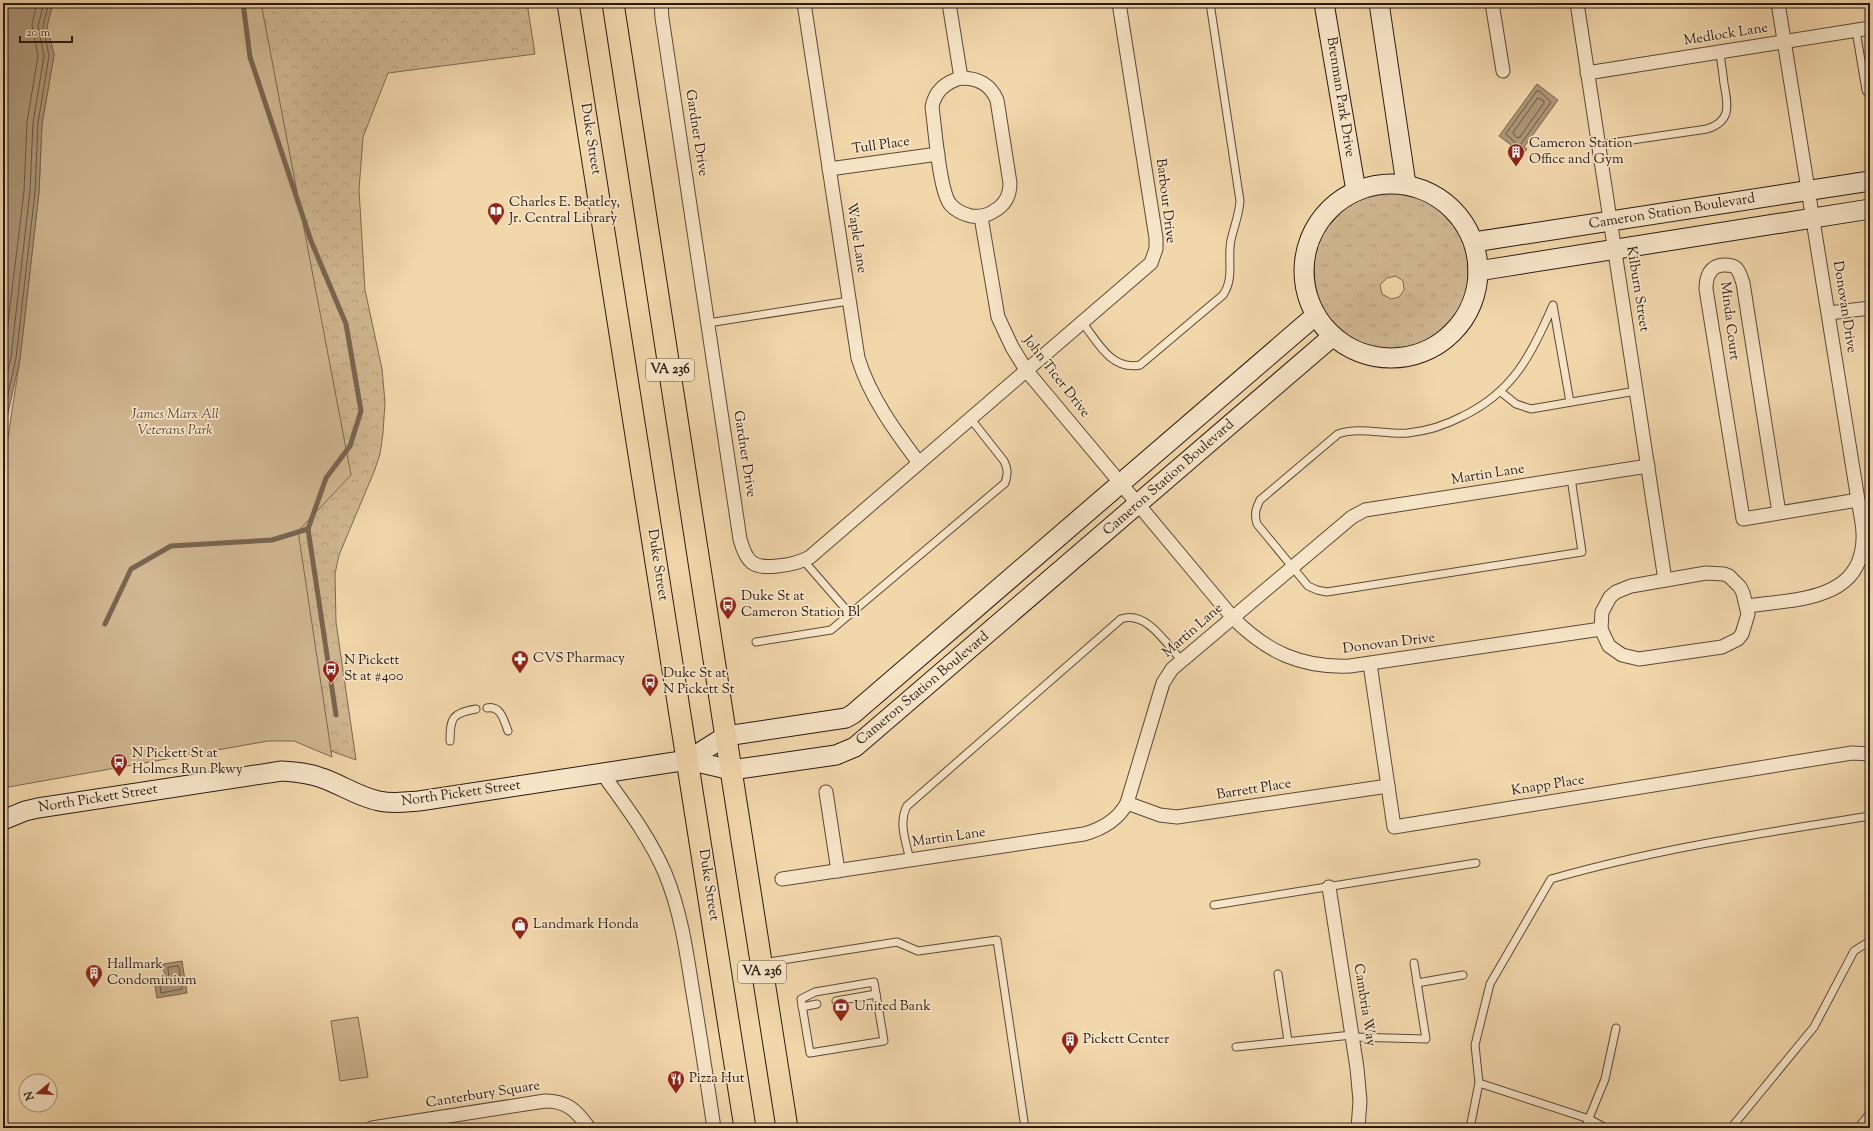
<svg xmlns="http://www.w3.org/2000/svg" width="1873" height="1131" font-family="'Sorts Mill Goudy',serif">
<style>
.grass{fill:url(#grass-tufts);stroke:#7c6952;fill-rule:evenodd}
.forest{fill:url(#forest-crowns);stroke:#7c6952}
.park{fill:#d0b791;stroke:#7c6952}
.water{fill:#ad9778;stroke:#786550}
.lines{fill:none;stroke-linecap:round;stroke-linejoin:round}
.shore{stroke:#6a5946;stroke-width:1}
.stream{stroke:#786550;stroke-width:5}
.lane-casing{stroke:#5a4a3a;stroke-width:9}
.street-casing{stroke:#5a4a3a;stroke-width:15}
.secondary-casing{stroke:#281b14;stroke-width:21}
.primary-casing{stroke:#281b14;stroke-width:23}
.lane{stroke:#f7e5c8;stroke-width:7}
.street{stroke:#f7e5c8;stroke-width:13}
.secondary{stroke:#f7e5c8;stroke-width:19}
.primary{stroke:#f2d7ab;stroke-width:21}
.labels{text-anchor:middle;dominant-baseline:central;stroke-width:3.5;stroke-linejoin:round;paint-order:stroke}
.shield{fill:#f7e5c8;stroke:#66584a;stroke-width:1}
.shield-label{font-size:13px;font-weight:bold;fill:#281b14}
.street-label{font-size:14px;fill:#281b14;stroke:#f7e5c8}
.poi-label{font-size:14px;fill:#281b14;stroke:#f7e5c8;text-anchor:start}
.park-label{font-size:14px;font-style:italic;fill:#5a4a3a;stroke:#f7e5c8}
</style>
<defs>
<pattern id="grass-tufts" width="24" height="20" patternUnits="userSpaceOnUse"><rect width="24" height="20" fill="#d0b791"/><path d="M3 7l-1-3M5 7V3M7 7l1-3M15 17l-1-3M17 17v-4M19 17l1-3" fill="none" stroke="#b39d7c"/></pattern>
<pattern id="forest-crowns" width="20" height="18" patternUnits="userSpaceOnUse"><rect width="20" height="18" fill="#d0b791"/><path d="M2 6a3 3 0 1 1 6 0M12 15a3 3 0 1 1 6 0" fill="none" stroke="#b39d7c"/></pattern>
</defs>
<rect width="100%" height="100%" fill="#f2d7ab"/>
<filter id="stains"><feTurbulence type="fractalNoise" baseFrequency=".005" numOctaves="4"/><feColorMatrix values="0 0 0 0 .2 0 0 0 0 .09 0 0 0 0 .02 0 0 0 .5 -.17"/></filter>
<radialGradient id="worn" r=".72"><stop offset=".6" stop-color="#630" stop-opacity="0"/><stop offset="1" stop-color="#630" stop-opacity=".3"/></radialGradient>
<path class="grass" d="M1382,193C1483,186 1501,328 1407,347C1308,367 1271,216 1382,193ZM1396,276L1403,281L1404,290L1399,297L1391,299L1382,294L1380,285L1387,278Z"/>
<path class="forest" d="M175,3H527L535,54L388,73L363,137L359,190L365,290L382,369L385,402L383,433L380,454L374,472L339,555L335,574L336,622L356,760L301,740Z"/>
<g class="park">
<path d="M53,3H261L351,475L298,531L332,757L294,741H268L3,788V470L20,359L39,192L42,124L54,55L47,26Z"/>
<path d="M358,1017L368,1077L340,1081L331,1021Z"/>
</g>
<g class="water">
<path d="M3,3H53L47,26L54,55L42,124L39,192L20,359L3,436Z"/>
<path d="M1537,84L1558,100L1524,147L1527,149L1523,154L1499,136Z"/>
<path d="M182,961L187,993L157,998L154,981L165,979L163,964Z"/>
</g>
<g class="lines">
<g class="shore">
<path d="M1537,91H1539L1551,102L1521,144L1518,145L1506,134Z"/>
<path d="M1538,98L1544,101V103L1520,137L1517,138L1513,133Z"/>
<path d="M3,365L24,191L27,122L38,56L32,25L37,3"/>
<path d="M3,393L11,357L30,191L33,123L44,56L38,26L44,3"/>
<path d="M3,417L16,358L35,192L38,123L49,56L43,26L49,3"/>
<path d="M177,966L179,967L182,989L161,993L160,985L167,983L169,980L168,968Z"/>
</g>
<g class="stream">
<path d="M243,3L250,57L311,241L346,324L361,411L350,446L326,478L308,529L336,715"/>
<path d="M105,624L131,569L171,546L272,540L308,529"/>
</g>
<g class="lane-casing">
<g id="lane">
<path d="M1856,31L1866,90L1870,97"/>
<path d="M1598,145L1707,129C1732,121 1728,105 1724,84C1723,73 1721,63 1720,52"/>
<path d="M1082,322C1097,341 1111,371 1140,365L1223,295C1235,277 1227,260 1231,240C1234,227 1239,215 1240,201L1210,3"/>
<path d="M708,323L849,301"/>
<path d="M1501,392L1516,404L1531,409L1636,391"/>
<path d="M1570,402L1553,305C1532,354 1513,392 1463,416C1446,425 1427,431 1408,433C1386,435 1359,426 1338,434L1260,500C1256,508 1254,514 1257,524L1308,586L1317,590L1327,592L1582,552L1571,478"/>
<path d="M804,561L850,614"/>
<path d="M756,642L831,630L1005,483C1008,474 1008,469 1004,461L970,418"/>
<path d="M487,708C501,705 504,721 508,731"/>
<path d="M450,741C450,718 452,713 476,709"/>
<path d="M910,860C906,842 898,823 907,806L1121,619C1147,610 1167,645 1182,661"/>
<path d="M1214,905L1476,863"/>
<path d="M763,963L897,942L918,951L997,940L1025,1128"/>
<path d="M1278,974L1288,1041"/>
<path d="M874,982L884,1041L810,1053L801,999L815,992Z"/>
<path d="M1417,983L1463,975"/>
<path d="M836,1001L876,994"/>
<path d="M802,1007L817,1004"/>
<path d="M1352,1037L1426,1039L1414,963"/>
<path d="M1236,1047L1352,1035"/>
<path d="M1479,1083L1589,1119L1606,1128"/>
<path d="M1470,1128L1479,1083L1475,1045L1490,984L1551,879C1655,849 1763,833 1870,816"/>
<path d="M1585,1128L1605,1079L1616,1028"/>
<path d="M1731,1128L1814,1027L1854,951L1870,941"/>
<path d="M1858,1128L1870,1113"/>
</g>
</g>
<g class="street-casing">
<g id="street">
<path d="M661,3L662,18L740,539C746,562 753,569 777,566C789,565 799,563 810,557L1151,263L1156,249V238L1119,3"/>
<path d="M804,3L858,358C870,397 895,431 919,463"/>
<path d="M949,3L961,78"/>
<path d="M1492,3L1503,71"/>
<path d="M1577,3L1665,580"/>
<path d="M1587,73L1870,28"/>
<path d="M961,78C978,78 990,84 997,100L1010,183C1010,195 1005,205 994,211C987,216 980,217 971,216C963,214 955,210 950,204C939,190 935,127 932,107C935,91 946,82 961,78Z"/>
<path d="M829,169L938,154"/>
<path d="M981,217L998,317L1012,347L1026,370L1233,618C1267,652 1301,668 1350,666L1601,629"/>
<path d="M1829,313L1870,308"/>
<path d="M1779,513L1743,283C1741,278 1740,272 1736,268C1733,265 1728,265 1724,265C1710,265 1706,277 1706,289L1743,519L1858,500"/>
<path d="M1706,573L1724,574L1729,576L1740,587L1743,593L1748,614L1742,634L1738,639L1722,647L1639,659L1622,655L1609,646L1601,629L1602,612L1610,597L1616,592L1631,586Z"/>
<path d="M1747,606C1786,600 1850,602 1861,554C1866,536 1861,517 1858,500L1778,3"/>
<path d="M1370,664L1394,827L1852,753L1870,754"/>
<path d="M602,773C625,805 649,836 665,873C680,909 686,948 692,987C700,1034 707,1081 714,1128"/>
<path d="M826,792L838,871"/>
<path d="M1127,803L1160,815L1177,817L1388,786"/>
<path d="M782,879L1084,834C1102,829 1118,820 1127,803L1163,683L1172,669L1352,517L1365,510L1648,466"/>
<path d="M1329,887L1357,1068L1360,1101L1358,1128"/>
<path d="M372,1128L545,1101C567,1101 576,1110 589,1128"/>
</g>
</g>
<g class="secondary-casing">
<g id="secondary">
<path d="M1324,3L1356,191"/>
<path d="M1379,3L1406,184"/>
<circle cx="1391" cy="271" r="87"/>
<path d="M1474,242L1870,181"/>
<path d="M1478,271L1870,209"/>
<path d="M688,760L731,770L836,755L855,747L1333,336"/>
<path d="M3,820L25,811L38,808L282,771C296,772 309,773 322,778C342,785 359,797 379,801C393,804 406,802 419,801L688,760L726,736L846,718L853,714L1316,315"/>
</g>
</g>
<g class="primary-casing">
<g id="primary">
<path d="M568,3L745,1128"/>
<path d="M613,3L731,770L787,1128"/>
</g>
</g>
<use href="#lane" class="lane"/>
<use href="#street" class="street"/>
<use href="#secondary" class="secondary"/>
<use href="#primary" class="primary"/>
</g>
<defs>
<g id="building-pin" transform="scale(0.9)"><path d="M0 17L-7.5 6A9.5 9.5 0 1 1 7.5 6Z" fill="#8f2418" stroke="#f7e5c8"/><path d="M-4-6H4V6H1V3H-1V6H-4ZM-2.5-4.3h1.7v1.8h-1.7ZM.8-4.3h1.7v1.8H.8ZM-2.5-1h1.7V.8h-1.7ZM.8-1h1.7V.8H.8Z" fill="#fff"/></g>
<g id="library-pin" transform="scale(0.9)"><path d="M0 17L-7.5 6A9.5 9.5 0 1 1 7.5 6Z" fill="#8f2418" stroke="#f7e5c8"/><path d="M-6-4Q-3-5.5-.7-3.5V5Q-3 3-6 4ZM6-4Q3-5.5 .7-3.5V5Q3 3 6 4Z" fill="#fff"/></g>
<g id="bus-pin" transform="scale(0.9)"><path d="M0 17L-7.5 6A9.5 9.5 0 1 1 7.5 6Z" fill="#8f2418" stroke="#f7e5c8"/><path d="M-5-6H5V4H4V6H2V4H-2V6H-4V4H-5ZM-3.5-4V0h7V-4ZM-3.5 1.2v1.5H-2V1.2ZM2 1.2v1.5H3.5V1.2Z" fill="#fff"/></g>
<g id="pharmacy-pin" transform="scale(0.9)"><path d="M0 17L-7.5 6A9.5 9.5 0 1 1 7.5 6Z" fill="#8f2418" stroke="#f7e5c8"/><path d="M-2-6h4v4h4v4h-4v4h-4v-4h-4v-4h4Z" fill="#fff"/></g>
<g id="shop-pin" transform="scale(0.9)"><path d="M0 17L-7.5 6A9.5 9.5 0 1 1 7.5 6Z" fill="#8f2418" stroke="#f7e5c8"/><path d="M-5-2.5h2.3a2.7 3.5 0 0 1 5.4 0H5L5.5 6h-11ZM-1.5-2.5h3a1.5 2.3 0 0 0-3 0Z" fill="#fff"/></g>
<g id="bank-pin" transform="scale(0.9)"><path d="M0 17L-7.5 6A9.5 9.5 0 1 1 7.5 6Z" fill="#8f2418" stroke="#f7e5c8"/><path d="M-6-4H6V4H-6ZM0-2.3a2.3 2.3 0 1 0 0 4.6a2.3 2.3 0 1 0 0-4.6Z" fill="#fff"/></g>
<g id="restaurant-pin" transform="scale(0.9)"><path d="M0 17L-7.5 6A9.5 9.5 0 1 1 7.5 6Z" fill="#8f2418" stroke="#f7e5c8"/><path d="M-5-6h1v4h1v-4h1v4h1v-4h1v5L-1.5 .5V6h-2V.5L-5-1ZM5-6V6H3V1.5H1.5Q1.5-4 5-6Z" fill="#fff"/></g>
</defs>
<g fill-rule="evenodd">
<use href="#building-pin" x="1516" y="152"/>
<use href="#library-pin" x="496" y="211"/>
<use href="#bus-pin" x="728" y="605"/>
<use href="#pharmacy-pin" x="520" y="659"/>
<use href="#bus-pin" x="331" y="669"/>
<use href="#bus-pin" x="650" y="682"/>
<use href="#bus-pin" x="119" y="762"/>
<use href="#shop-pin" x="520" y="925"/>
<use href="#building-pin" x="94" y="973"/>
<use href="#bank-pin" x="841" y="1007"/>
<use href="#building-pin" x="1070" y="1040"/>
<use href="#restaurant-pin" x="676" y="1079"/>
</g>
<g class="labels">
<g class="shield">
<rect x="646" y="359" width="48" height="22" rx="3"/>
<rect x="738" y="961" width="48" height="22" rx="3"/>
</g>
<g class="shield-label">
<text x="670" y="370">VA 236</text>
<text x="762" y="972">VA 236</text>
</g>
<g class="street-label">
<text transform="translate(1726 35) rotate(-9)">Medlock Lane</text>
<text transform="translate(1340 97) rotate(81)">Brenman Park Drive</text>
<text transform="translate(696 133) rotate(81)">Gardner Drive</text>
<text transform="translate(590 139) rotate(81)">Duke Street</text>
<text transform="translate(881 146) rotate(-8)">Tull Place</text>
<text transform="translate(1165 201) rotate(83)">Barbour Drive</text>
<text transform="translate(1672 212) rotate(-9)">Cameron Station Boulevard</text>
<text transform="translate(856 238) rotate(81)">Waple Lane</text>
<text transform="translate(1637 289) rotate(81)">Kilburn Street</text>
<text transform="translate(1844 307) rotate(81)">Donovan Drive</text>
<text transform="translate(1729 321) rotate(83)">Minda Court</text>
<text transform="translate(1056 377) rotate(52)">John Ticer Drive</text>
<text transform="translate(744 454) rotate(81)">Gardner Drive</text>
<text transform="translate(1488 475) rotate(-9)">Martin Lane</text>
<text transform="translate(1169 478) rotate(-41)">Cameron Station Boulevard</text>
<text transform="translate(657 565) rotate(81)">Duke Street</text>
<text transform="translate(1193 631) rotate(-41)">Martin Lane</text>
<text transform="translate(1389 644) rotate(-7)">Donovan Drive</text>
<text transform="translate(923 689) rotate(-40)">Cameron Station Boulevard</text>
<text transform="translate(1548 786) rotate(-9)">Knapp Place</text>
<text transform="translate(1254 790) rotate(-9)">Barrett Place</text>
<text transform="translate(461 794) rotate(-8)">North Pickett Street</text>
<text transform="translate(98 799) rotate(-9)">North Pickett Street</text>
<text transform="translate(949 838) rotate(-8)">Martin Lane</text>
<text transform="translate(708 885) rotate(81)">Duke Street</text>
<text transform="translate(1364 1005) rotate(81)">Cambria Way</text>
<text transform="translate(483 1095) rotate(-9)">Canterbury Square</text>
</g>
<g class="poi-label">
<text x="1529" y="144">Cameron Station<tspan x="1529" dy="16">Office and Gym</tspan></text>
<text x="509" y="203">Charles E. Beatley,<tspan x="509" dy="16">Jr. Central Library</tspan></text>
<text x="741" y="597">Duke St at<tspan x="741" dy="16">Cameron Station Bl</tspan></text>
<text x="533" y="659">CVS Pharmacy</text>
<text x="344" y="661">N Pickett<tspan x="344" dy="16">St at #400</tspan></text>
<text x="663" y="674">Duke St at<tspan x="663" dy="16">N Pickett St</tspan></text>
<text x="132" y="754">N Pickett St at<tspan x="132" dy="16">Holmes Run Pkwy</tspan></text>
<text x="533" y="925">Landmark Honda</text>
<text x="107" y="965">Hallmark<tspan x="107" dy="16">Condominium</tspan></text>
<text x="854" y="1007">United Bank</text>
<text x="1083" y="1040">Pickett Center</text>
<text x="689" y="1079">Pizza Hut</text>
</g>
<g class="park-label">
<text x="175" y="415">James Marx All<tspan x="175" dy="16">Veterans Park</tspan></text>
</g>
</g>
<rect width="1873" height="1131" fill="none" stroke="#f2d7ab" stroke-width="16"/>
<rect x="4" y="4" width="1865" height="1123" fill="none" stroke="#281b14" stroke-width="2"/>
<rect x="8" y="8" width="1857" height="1115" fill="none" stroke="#281b14"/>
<g transform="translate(38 1093) rotate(252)"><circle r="19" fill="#f7e5c8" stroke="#a49480"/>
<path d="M0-3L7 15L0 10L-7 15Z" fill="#8f2418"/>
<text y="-6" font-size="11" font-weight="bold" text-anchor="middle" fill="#281b14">N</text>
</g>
<path d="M20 36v6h52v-6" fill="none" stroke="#281b14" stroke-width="2"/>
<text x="26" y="36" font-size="12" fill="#281b14" stroke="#f7e5c8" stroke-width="3" paint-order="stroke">20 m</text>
<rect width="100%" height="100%" filter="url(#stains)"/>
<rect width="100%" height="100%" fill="url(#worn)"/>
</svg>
